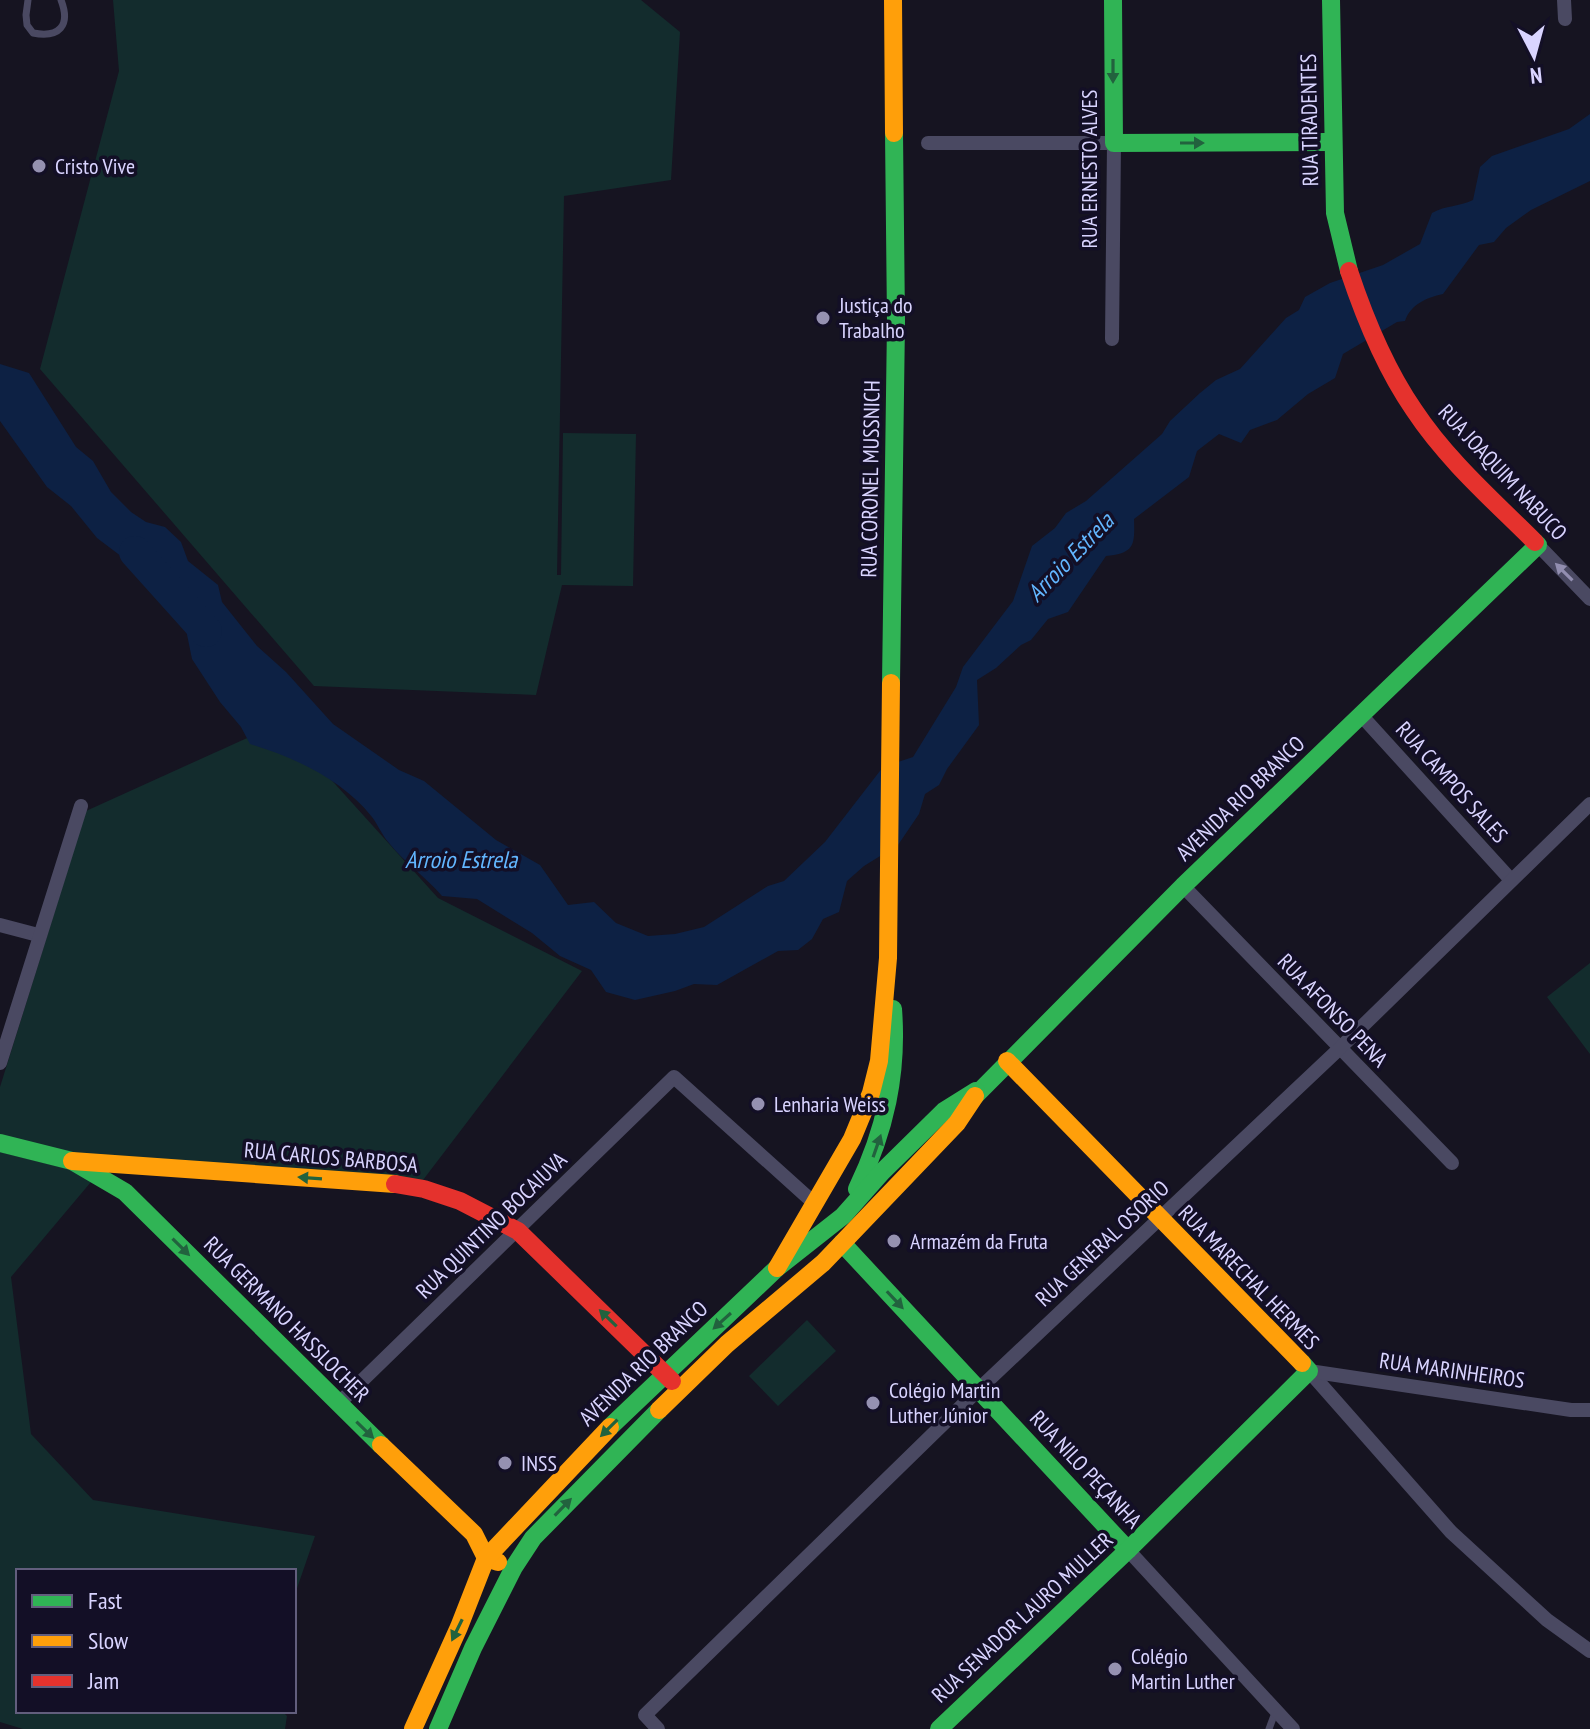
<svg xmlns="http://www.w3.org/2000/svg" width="1590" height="1729" font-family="'PT Sans Narrow',sans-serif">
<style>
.green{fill:#132c2d}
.water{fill:#0d2144}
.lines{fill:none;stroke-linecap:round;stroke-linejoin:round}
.river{stroke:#0d2144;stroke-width:32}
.lane{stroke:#4a4962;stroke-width:7}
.street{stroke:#4a4962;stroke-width:14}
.fast{stroke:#30b455;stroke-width:18}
.slow{stroke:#ff9f0a;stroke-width:18}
.jam{stroke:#e5322d;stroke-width:18}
.oneway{fill:#22623e}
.oneway2{fill:#928eb0}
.poi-dot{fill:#9591b1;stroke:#130f26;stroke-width:3}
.labels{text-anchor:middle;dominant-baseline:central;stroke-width:7;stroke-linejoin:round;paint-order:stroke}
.street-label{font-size:22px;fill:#d9d4ff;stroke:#130f26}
.poi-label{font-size:22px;fill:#d9d4ff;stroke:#130f26;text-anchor:start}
.water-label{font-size:24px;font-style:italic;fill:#62b6ff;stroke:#130f26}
</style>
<rect width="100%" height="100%" fill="#161421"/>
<g class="green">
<path d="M113,0H641L680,32L671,180L564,196L557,575H561L563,433L636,434L633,586L562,585L536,695L314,686L40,369L119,71Z"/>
<path d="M280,723L438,898L582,971L420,1184L77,1157L0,1137V1087L86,811Z"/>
<path d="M1590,963V1054L1547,997Z"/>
<path d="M0,1152L96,1176L11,1277L31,1434L93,1500L315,1536L294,1597V1571H18V1711H282L287,1716L285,1729H23L0,1722Z"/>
<path d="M807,1320L836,1351L778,1406L749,1376Z"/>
</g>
<path class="water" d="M1590,114V181L1531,210L1506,228L1494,242L1479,245L1443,294C1426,298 1411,304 1405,321L1397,322L1343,354L1335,378L1308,394L1277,420L1250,430L1241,443L1219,434L1197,451L1189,477L1134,519C1135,546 1134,553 1106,556L1068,612L1048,619L1031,640L1021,645L996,668L977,680L979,725L947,769L939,785L925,794L919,814L898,845L864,866L847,881L839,912L823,919L812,939L798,950L778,951L717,985L694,984L675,991L635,1000L606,992L591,970L560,956L532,933L477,899L442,896C426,877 404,862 389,843C382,835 378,825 372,817C343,780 294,757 250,744L241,727L220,702L192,659L182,610L171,586L150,578L97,538L71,506L47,487L0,421V364L29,373L76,447L93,461L111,492L131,512L146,522L165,527L181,542L188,561L218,585L222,602L257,646L286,672L333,724L399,770L424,781L496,840L540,865L568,905L594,902L616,923L648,936L675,934L704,927L768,886L784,881L825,842L883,767L913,757L956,687L963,667L1013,601L1032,546L1055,528L1066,513L1086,501L1162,434L1170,421L1200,393L1216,380L1240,369L1286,318L1299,310L1305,297L1330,283L1383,265L1420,244L1432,213C1446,205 1459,207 1473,200L1480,167L1492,156L1569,129Z"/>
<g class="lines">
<path class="river" d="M135,552L206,631"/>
<g class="lane">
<path d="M28,0L26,15L27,25L33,33C59,38 71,26 61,0"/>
<path d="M1269,1729L1276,1710"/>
</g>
<g class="street">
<path d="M1564,0L1565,19"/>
<path d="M928,143H1114L1112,339"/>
<path d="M1538,545L1590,599"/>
<path d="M1360,714L1511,880"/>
<path d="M1183,886L1452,1163"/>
<path d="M0,925L38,935"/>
<path d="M0,1063L81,806"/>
<path d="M1309,1371L1451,1532L1547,1620L1590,1651"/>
<path d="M1309,1371L1571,1410H1590"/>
<path d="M338,1404L674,1077L814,1203"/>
<path d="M1128,1550L1293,1729"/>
<path d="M658,1729L645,1715L978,1390L1339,1049L1590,804"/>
</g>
<g class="fast">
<path d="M1113,0L1114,143L1332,142"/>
<path d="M1331,0L1335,213L1349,271"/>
<path d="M891,683L896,322L894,133"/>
<path d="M975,1096L1183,886L1538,545L1535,542"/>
<path d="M0,1143L72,1161L125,1192L381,1445"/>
<path d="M857,1189C885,1131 898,1074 893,1009"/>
<path d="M842,1243L1128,1550"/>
<path d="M610,1427L777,1268L843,1216L882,1172L944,1111L976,1091"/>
<path d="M438,1729L473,1648L514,1567L533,1538L659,1410"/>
<path d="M939,1729L1128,1550L1309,1371L1302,1363"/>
</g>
<g class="slow">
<path d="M893,0L894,133"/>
<path d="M1007,1061L1302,1363"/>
<path d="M72,1161L395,1184"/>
<path d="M777,1268L852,1139L871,1093L879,1061L888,958L891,683"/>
<path d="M659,1410L727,1344L823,1263L957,1123L975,1096"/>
<path d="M381,1445L474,1534L486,1558L498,1562"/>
<path d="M413,1729L459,1627L486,1558L610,1427"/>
</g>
<g class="jam">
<path d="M1349,271C1365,319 1385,368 1414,410C1447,460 1493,500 1535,542"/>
<path d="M395,1184L424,1189L460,1201L518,1231L672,1381"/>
</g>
</g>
<defs><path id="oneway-solid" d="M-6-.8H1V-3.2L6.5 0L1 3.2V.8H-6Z" transform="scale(2)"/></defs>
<g class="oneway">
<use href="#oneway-solid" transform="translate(1113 71) rotate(90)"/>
<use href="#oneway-solid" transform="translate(1192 143)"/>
<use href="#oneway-solid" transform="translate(877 1146) rotate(-71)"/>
<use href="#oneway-solid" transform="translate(310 1178) rotate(-176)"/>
<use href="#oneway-solid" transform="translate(181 1247) rotate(45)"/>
<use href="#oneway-solid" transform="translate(895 1300) rotate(47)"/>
<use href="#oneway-solid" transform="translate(608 1318) rotate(-136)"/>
<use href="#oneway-solid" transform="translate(722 1321) rotate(138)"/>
<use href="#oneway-solid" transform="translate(609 1428) rotate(135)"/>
<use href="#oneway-solid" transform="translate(365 1430) rotate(44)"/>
<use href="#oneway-solid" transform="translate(563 1507) rotate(-46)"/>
<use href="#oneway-solid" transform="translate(457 1630) rotate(116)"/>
</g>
<use class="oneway2" href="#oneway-solid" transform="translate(1564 572) rotate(-135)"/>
<g class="poi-dot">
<circle cx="39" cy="166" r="8"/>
<circle cx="823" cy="318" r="8"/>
<circle cx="758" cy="1104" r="8"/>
<circle cx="894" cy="1241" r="8"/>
<circle cx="873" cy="1403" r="8"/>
<circle cx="505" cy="1463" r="8"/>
<circle cx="1115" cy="1669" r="8"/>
</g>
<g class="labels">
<g class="street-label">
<text transform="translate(1309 120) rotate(-91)">RUA TIRADENTES</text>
<text transform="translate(1089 169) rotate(-90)">RUA ERNESTO ALVES</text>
<text transform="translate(1503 472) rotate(47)">RUA JOAQUIM NABUCO</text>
<text transform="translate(870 479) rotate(-89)">RUA CORONEL MUSSNICH</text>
<text transform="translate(1452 782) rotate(48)">RUA CAMPOS SALES</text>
<text transform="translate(1240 798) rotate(-44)">AVENIDA RIO BRANCO</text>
<text transform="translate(1333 1010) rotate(46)">RUA AFONSO PENA</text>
<text transform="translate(331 1157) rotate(5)">RUA CARLOS BARBOSA</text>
<text transform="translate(491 1225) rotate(-44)">RUA QUINTINO BOCAIUVA</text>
<text transform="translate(1102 1243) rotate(-43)">RUA GENERAL OSORIO</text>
<text transform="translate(1249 1277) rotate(46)">RUA MARECHAL HERMES</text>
<text transform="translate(287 1319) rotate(45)">RUA GERMANO HASSLOCHER</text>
<text transform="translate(643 1363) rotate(-44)">AVENIDA RIO BRANCO</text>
<text transform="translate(1452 1370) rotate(8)">RUA MARINHEIROS</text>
<text transform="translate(1086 1469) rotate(47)">RUA NILO PEÇANHA</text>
<text transform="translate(1022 1617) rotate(-43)">RUA SENADOR LAURO MULLER</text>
</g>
<g class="poi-label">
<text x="55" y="166">Cristo Vive</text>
<text x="839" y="305">Justiça do<tspan x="839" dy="25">Trabalho</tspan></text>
<text x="774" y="1104">Lenharia Weiss</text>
<text x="910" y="1241">Armazém da Fruta</text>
<text x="889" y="1390">Colégio Martin<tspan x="889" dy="25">Luther Júnior</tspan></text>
<text x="521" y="1463">INSS</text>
<text x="1131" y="1656">Colégio<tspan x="1131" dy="25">Martin Luther</tspan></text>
</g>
<g class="water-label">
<text transform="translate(1070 557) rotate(-46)">Arroio Estrela</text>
<text x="461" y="859">Arroio Estrela</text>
</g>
</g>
<rect x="16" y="1569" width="280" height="144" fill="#130f26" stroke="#625e7d" stroke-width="2"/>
<rect x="32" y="1595" width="40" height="12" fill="#30b455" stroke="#625e7d" stroke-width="2"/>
<text x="88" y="1609" font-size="24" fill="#d9d4ff">Fast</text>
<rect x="32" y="1635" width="40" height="12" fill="#ff9f0a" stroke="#625e7d" stroke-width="2"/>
<text x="88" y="1649" font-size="24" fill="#d9d4ff">Slow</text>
<rect x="32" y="1675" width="40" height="12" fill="#e5322d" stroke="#625e7d" stroke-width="2"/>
<text x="88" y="1689" font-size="24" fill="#d9d4ff">Jam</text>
<g transform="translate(1534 56) rotate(174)" stroke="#130f26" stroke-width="6" paint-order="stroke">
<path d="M0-6L14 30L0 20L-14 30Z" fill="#d9d4ff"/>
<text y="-12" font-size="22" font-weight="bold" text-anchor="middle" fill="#d9d4ff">N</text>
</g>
</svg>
